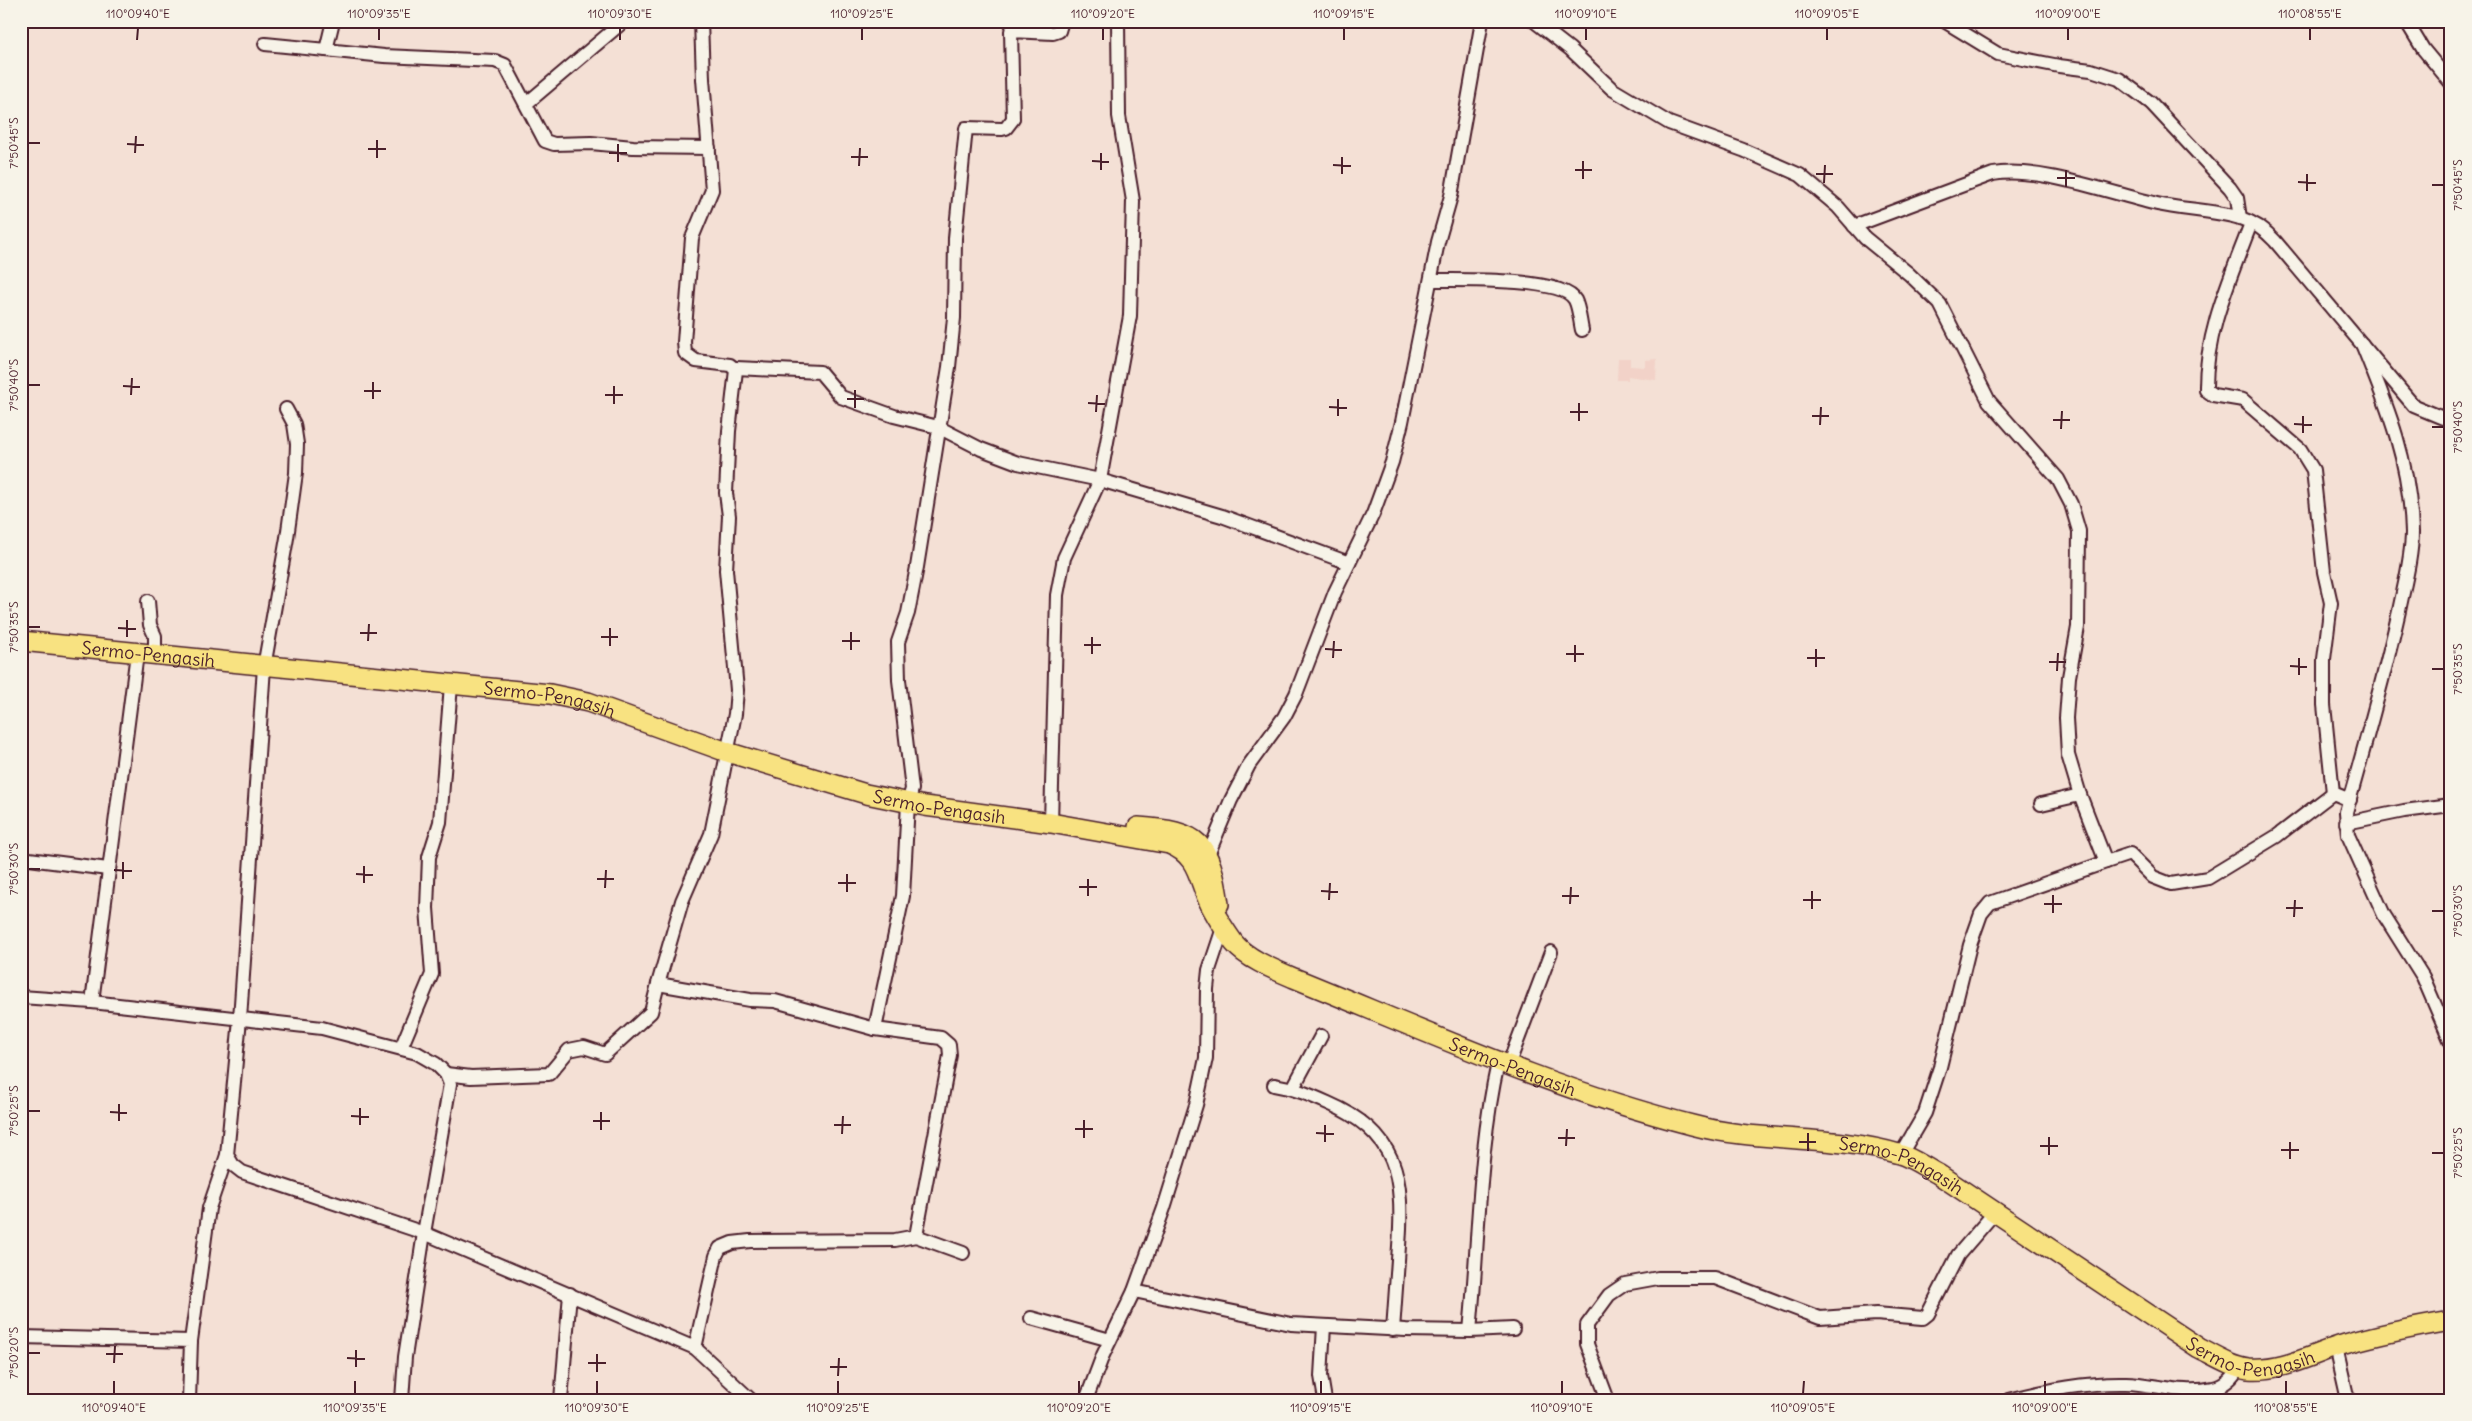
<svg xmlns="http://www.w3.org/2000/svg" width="2472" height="1421" font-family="Delius,sans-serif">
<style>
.built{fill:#f2d2c8}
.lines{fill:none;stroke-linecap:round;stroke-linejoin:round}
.minor-casing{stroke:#4a1f2b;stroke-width:16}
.primary-casing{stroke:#4a1f2b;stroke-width:22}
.minor{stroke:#f7f3e8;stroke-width:12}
.primary{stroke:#f8e281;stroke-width:19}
.ticks{fill:none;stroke:#4a1f2b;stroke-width:2}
.labels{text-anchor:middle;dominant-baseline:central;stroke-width:4;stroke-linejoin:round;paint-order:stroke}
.street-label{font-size:18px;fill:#4a1f2b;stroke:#f7f3e8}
.neatline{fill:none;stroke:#4a1f2b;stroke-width:2}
.ticks-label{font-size:12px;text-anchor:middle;fill:#4a1f2b}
</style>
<rect width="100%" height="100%" fill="#f4e0d5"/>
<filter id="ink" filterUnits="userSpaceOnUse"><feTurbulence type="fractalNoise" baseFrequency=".02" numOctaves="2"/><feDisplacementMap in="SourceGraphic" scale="10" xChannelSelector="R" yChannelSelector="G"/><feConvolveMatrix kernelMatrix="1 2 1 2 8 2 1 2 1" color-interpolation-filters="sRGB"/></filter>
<g filter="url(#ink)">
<path class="built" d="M1618,358H1630V366L1645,367V360L1657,359L1656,380L1628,376V380H1617Z"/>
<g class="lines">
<g class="minor-casing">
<g id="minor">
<path d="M333,21L326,50L384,56L495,61L505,65L545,141L554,144L591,143L633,147L709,148"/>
<path d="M701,21L703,79L712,190L692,238L684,342L685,353L696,361L730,365L736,370L729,431L726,493L729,516L726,570L737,690L735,714L711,834L682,901L658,984L750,1000L775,1001L875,1029"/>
<path d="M1534,21L1570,49L1612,89L1669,123L1743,150L1800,175L1838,207L1865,238L1909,274L1940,304L1989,401L2058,479L2071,504L2079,531L2078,627L2069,677L2066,718L2068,755L2080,795L2106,862L2004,898L1990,903L1981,914L1970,945L1940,1067L1925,1113L1901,1154"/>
<path d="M1944,21L1998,54L2059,66L2091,70L2119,79L2151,103L2230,188L2237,198L2240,218"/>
<path d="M2406,21L2423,49L2451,83"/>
<path d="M265,44L326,50"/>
<path d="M526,104L624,21"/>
<path d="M2251,223C2231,277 2205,332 2206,390L2213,395L2243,400L2300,449L2313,470L2324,572L2331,603L2324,659V705L2333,793L2350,800"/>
<path d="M1854,226L1993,174C2037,166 2111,193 2157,204C2184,210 2213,210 2240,218C2253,222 2266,231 2275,241L2414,406L2443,418"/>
<path d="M1431,280C1456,280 1563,277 1575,300C1579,308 1580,321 1582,330"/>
<path d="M2362,344C2388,408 2410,461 2412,532C2412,558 2404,586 2399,611C2384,678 2365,745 2346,812L2348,835L2384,915L2423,977L2451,1042"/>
<path d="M736,368L820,372L841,397L894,416L938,427L981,449L1018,463L1100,480L1222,516L1349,563"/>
<path d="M286,409L294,424L297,444L296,473L287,538L264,667L240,1019L227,1155L233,1165L242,1172L424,1233L405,1357L402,1400"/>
<path d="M148,601L150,625L155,636V655"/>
<path d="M2041,804L2080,795"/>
<path d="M1051,823L1057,595L1064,558L1100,480L1130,316L1133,201L1119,116L1118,21"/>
<path d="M2346,823L2404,811L2451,805"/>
<path d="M1208,855L1231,800L1249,765L1284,717L1296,694L1335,592L1373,514L1392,462L1402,422L1438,242L1451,196L1482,21"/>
<path d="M21,858L108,869"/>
<path d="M2106,862L2130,854L2153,877L2171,884L2208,878L2277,836L2333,793"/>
<path d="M21,997L92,1002L322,1028L417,1053L436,1064L446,1074L450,1084L424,1233L695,1348L751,1400"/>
<path d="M92,1002L137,653"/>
<path d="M401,1048L432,974L427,908L429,857L440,822L451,685"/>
<path d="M1508,1066L1551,952"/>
<path d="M446,1074L471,1077L549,1074L569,1050L584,1047L605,1054L651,1012L658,984"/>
<path d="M1274,1085C1294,1088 1310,1095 1328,1103C1398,1133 1404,1177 1399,1246C1397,1274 1395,1302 1393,1330"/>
<path d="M1293,1088L1321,1036"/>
<path d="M916,1236L963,1253"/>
<path d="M1134,1291L1291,1324L1406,1330L1470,1331C1479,1241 1478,1151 1498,1063"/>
<path d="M1031,1318L1110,1340"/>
<path d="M1324,1326L1321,1376L1325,1400"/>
<path d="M1470,1331L1513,1329"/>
<path d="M21,1337L191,1341L189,1400"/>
<path d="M191,1341L209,1208L227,1155"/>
<path d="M2336,1347L2348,1400"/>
<path d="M695,1348L716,1256L720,1248L732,1243L750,1241L895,1240L916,1236L950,1055L949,1045L941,1038L875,1029L903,896L908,803L912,789L899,680L898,642L908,613L917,567L949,367L954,318L955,238L966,128L1002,129L1006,128L1013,119L1011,31L1053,33L1059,31L1062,21"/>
<path d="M561,1400L570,1294"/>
<path d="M1086,1400L1103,1355L1134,1291L1164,1208L1196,1105L1206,1058L1207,989L1209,970L1224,925"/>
<path d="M1608,1400L1587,1344V1325L1609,1295L1625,1284L1658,1278H1715L1820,1318L1876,1314L1923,1318L1928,1314L1958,1255L1995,1212"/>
<path d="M2009,1400C2048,1390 2086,1382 2126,1383C2155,1384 2184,1395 2213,1388C2224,1386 2234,1377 2238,1367"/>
</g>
</g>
<g class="primary-casing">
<g id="primary">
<path id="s1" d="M21,641L550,694L588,702L727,752L866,794L925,806L1051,823L1169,844C1202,857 1197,883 1213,910C1219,921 1227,933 1234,943C1247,959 1275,970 1294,978C1425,1031 1554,1090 1692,1125C1759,1143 1832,1134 1899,1154C1913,1158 1926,1168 1938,1174L2199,1348C2215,1356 2232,1367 2249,1369C2283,1372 2314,1353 2345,1344C2380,1334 2415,1327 2451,1321"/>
<path d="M1138,827C1200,831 1210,842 1219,904"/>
</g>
</g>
<use href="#minor" class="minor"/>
<use href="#primary" class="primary"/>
</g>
</g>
<path class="ticks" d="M137,40L138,28M379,40V28M620,40V28M862,40V28M1103,40V28M1344,40V28M1586,40V28M1827,40V28M2068,40V28M2310,40V28M28,143H40M127,144L144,145M368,149H386M135,153L136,136M609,153H627M851,157H868M377,158V140M1092,161L1109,162M618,162V144M1333,165L1351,166M859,166L860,148M1101,170V153M1575,170H1592M1342,174V157M1816,174H1833M2057,178H2075M1583,179V161M2298,182L2316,183M1824,183L1825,165M2432,185H2444M2066,187V170M2307,191V174M28,385H40M123,386L140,387M364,391H381M131,395L132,378M605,395H623M373,399V382M847,399H864M1088,403L1105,404M614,404V386M1329,407L1347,408M855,408V390M1096,412L1097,395M1570,412H1588M1338,416V399M1812,416H1829M2053,420H2070M1579,421V403M2294,424L2312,425M1820,425L1821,407M2432,427H2444M2061,429L2062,411M2303,433V416M28,627H40M118,628L136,629M360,633H377M127,637V620M601,637H618M368,641L369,624M842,641H860M1084,645H1101M610,646V628M1325,649L1342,650M851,650V632M1092,654V637M1566,654H1584M1333,658L1334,641M1807,658H1825M1575,662V645M2049,662H2066M2290,666L2307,667M1816,667V649M2432,669H2444M2057,671L2058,653M2299,675V658M28,869H40M114,870L132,871M356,874L373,875M123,879V862M597,879H614M364,883V866M838,883H856M1079,887H1097M605,888L606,870M1321,891L1338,892M847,892V874M1088,896V879M1562,896H1579M1329,900L1330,883M1803,900H1821M1570,904L1571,887M2044,904H2062M2286,908H2303M1812,909V891M2432,911H2444M2053,913V895M2294,917L2295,900M28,1111H40M110,1112L127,1113M351,1116L369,1117M119,1121V1104M593,1121H610M360,1125V1108M834,1125H851M1075,1129H1093M601,1130V1112M1316,1133L1334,1134M842,1134L843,1116M1084,1138V1120M1558,1138H1575M1325,1142V1125M1799,1142H1816M1566,1146L1567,1129M2040,1146H2058M2281,1150H2299M1808,1151V1133M2432,1153H2444M2049,1155V1137M2290,1159V1142M28,1353H40M106,1354H123M347,1358L365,1359M114,1363L115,1346M588,1363H606M356,1367V1350M830,1367H847M597,1372V1354M838,1376L839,1358M114,1394V1381M355,1394V1381M597,1394V1381M838,1394V1381M1079,1394V1381M1321,1394V1381M1562,1394V1381M1803,1394L1804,1381M2045,1394V1381M2286,1394V1381"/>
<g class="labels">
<g class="street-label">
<text stroke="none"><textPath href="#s1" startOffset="128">Sermo-Pengasih</textPath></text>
<text stroke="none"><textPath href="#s1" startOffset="532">Sermo-Pengasih</textPath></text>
<text stroke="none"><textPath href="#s1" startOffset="938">Sermo-Pengasih</textPath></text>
<text stroke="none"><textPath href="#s1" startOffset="1598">Sermo-Pengasih</textPath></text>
<text stroke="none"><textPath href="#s1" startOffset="2002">Sermo-Pengasih</textPath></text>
<text stroke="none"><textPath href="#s1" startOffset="2408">Sermo-Pengasih</textPath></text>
</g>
</g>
<rect width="2472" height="1421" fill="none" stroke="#f7f3e8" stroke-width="55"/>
<rect x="28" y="28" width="2416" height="1366" class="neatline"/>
<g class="ticks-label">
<text x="138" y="18">110°09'40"E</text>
<text x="379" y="18">110°09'35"E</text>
<text x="620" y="18">110°09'30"E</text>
<text x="862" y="18">110°09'25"E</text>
<text x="1103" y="18">110°09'20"E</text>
<text x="1344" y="18">110°09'15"E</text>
<text x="1586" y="18">110°09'10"E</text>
<text x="1827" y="18">110°09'05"E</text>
<text x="2068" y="18">110°09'00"E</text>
<text x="2310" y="18">110°08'55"E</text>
<text transform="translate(14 143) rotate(-90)" y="4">7°50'45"S</text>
<text transform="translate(2458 185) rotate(-90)" y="4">7°50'45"S</text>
<text transform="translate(14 385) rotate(-90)" y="4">7°50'40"S</text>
<text transform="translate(2458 427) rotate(-90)" y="4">7°50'40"S</text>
<text transform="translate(14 627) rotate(-90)" y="4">7°50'35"S</text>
<text transform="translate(2458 669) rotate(-90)" y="4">7°50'35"S</text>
<text transform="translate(14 869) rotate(-90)" y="4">7°50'30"S</text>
<text transform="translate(2458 911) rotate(-90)" y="4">7°50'30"S</text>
<text transform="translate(14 1111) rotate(-90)" y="4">7°50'25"S</text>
<text transform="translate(2458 1153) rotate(-90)" y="4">7°50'25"S</text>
<text transform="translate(14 1353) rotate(-90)" y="4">7°50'20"S</text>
<text x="114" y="1412">110°09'40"E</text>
<text x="355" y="1412">110°09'35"E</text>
<text x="597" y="1412">110°09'30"E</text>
<text x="838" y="1412">110°09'25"E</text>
<text x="1079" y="1412">110°09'20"E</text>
<text x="1321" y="1412">110°09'15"E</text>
<text x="1562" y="1412">110°09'10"E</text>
<text x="1803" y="1412">110°09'05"E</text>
<text x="2045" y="1412">110°09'00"E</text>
<text x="2286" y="1412">110°08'55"E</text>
</g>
</svg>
